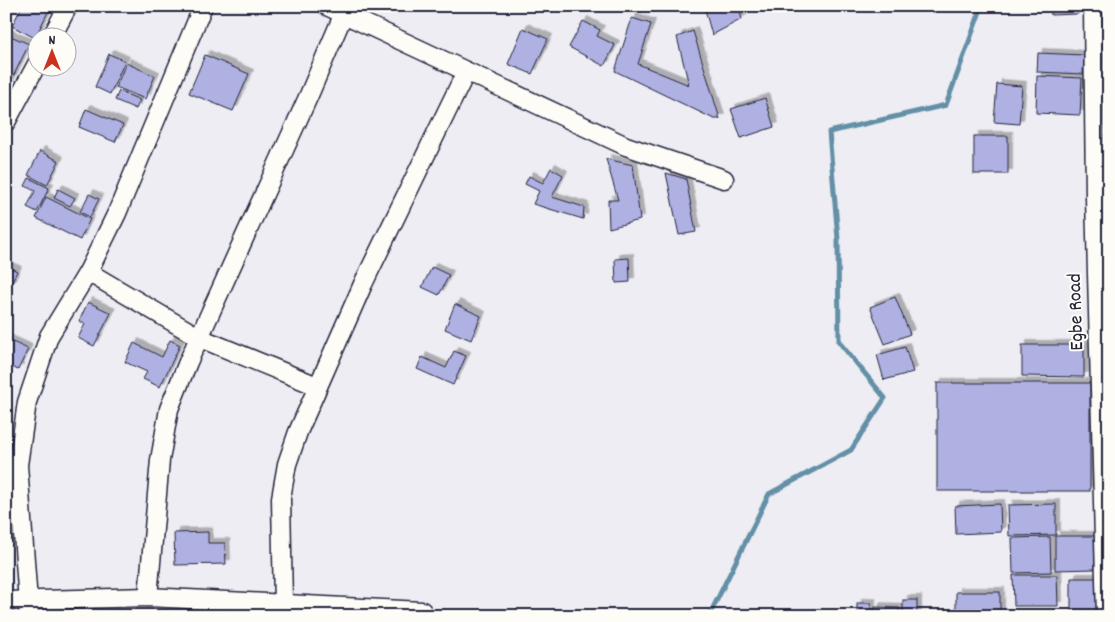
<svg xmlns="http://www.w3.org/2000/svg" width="1115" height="622" font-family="Dekko,sans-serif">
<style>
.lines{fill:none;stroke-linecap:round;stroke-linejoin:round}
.stream{stroke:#638fa7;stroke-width:5}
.building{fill:#afb1e3;stroke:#22223b;filter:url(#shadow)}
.street-casing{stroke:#22223b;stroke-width:21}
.street{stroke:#fdfcf7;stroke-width:18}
.labels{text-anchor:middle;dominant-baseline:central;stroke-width:4;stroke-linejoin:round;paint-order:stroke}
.street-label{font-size:20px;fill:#22223b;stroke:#fdfcf7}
</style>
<defs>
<filter id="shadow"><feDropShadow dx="4.5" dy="-4.5" stdDeviation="0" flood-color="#0004"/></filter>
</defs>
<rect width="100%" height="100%" fill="#ededf3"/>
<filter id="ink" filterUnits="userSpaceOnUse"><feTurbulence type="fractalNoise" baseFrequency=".02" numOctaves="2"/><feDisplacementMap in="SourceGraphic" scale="10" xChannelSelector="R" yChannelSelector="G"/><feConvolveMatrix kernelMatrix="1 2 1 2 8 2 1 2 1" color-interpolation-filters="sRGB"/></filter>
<g filter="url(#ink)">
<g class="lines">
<path class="stream" d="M709,616L769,494L851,450L885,398L839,342L838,239L829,132L946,105L982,6"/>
</g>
<g class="building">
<path d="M6,6H15L6,19Z"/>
<path d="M22,6H51L35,38L12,26Z"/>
<path d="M704,6H738L742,19L712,35Z"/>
<path d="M1050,6H1077L1078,14L1051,15Z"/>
<path d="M632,18L651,24L638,64L689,85L677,37L693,31L720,119H714L615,71Z"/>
<path d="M583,21L600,30L597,36L615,45L604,66L569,47Z"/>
<path d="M523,28L548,39L532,74L508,64Z"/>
<path d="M6,34L29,44L9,85L6,84Z"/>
<path d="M1038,53L1084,55L1083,74L1037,72Z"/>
<path d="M109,54L125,61L110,94L95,87Z"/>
<path d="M205,55L249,74L233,111L189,93Z"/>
<path d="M126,63L155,76L145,99L116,87Z"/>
<path d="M1037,76L1082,78L1080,115L1036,113Z"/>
<path d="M997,84L1022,86L1019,124L994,122Z"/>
<path d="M119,91L140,100L136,109L115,100Z"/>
<path d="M765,98L774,127L741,138L731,109Z"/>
<path d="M86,109L123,125L115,142L79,127Z"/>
<rect x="974" y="136" width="34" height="38"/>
<path d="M40,151L59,161L47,185L28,175Z"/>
<path d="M606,159L633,165L640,220L609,228L608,200H618Z"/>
<path d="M551,168L563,175L552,197L584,207L583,219L533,204L539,191L525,184L529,176L543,183Z"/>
<path d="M666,173L686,179L696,232L679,235Z"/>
<path d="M29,178L49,188L37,212L27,207L35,191L25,186Z"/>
<path d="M58,189L75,198L70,206L54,198Z"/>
<path d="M89,194L99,199L90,217L80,212Z"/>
<path d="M46,197L90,219L80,240L36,218Z"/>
<path d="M629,258L630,282L616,283L615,259Z"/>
<path d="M6,266L17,271L10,286L6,284Z"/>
<path d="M432,267L449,275L439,295L422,287Z"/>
<path d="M895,297L910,334L885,344L870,307Z"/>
<path d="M88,302L111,313L94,346L78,338L85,324L79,321Z"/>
<path d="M455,304L481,316L471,340L445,329Z"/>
<path d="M6,339L28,349L18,370L6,364Z"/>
<path d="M170,340L180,345L160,387L143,379L147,372L125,362L134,343L162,357Z"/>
<path d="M1022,345H1084V377L1022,376Z"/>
<path d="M905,347L913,372L884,380L877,355Z"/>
<path d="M454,351L466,356L453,385L417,369L422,357L446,368Z"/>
<rect x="937" y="383" width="153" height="108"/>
<path d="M1000,504L1001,532L956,534L955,506Z"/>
<path d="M1056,504V535L1009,536L1008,505Z"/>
<path d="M208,532V543H225L226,564L175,565L174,533Z"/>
<path d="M1055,536H1095V569L1055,570Z"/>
<path d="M1050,537L1051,572L1013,573L1012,538Z"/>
<path d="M1013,575H1057L1058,606H1014Z"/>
<path d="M1071,578H1097V615L1071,616Z"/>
<rect x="956" y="592" width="44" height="24"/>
<rect x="903" y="600" width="14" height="16"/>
<rect x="857" y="603" width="14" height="13"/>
<path d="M875,607L899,608V616H874Z"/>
</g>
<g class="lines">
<g class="street-casing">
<g id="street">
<path d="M327,6L626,146L724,179"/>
<path d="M1093,6L1095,197L1106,616"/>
<path d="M51,38L68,6"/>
<path d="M6,122L38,62"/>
<path d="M88,272L200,338L317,386"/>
<path d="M148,597L160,460L169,409L188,362L309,95L347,6"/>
<path d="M6,601L148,597L422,611"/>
<path d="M283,605L281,498L287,464L298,432L363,284L466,72"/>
<path d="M29,616L18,465L27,402L49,336L88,272L117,213L203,6"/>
</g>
</g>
<use href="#street" class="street"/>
</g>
</g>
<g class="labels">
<g class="street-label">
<text transform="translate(1077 312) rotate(-92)">Egbe Road</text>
</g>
</g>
<rect width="1115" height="622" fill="none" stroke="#fdfcf7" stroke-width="25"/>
<rect x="12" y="12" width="1090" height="597" fill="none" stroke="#22223b" stroke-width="2" filter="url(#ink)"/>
<g transform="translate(52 52)"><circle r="24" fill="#fdfcf7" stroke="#a5a5ac"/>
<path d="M0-4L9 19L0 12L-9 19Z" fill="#c8321e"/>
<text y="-8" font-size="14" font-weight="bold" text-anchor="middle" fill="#22223b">N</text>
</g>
</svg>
